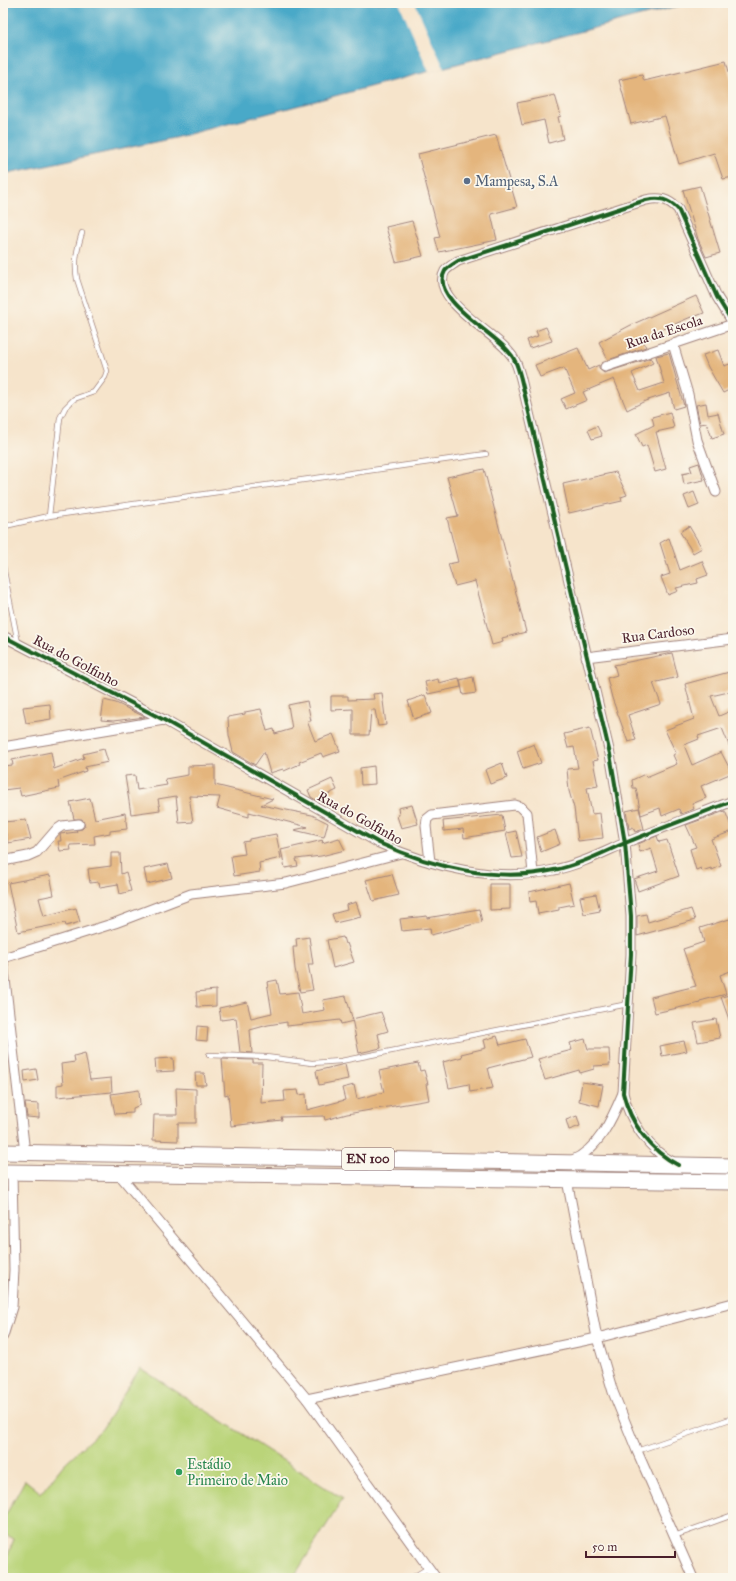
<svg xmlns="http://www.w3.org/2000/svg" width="736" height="1581" font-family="'IM FELL Great Primer',serif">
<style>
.green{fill:#bad479;stroke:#827a52}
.water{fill:#49a9c8;stroke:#4a647a}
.pier{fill:#f6e4cb}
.building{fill:#e4b57d}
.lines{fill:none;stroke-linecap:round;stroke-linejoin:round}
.lane-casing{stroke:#a0827b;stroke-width:6}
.street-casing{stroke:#a0827b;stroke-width:11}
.primary-casing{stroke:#a0827b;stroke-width:17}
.lane{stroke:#fff;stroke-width:4.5}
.street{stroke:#fff;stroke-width:9}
.primary{stroke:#fff;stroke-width:15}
.cycleway-casing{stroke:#fbf7ec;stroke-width:6}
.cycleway{stroke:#1b5e20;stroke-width:4}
.service-dot{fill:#5c6f8a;stroke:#fbf7ec;stroke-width:1.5}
.leisure-dot{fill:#2e9e5b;stroke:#fbf7ec;stroke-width:1.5}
.labels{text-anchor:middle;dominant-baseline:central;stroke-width:3.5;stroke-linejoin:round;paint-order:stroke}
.shield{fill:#fbf7ec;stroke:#7f6065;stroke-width:1}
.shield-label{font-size:13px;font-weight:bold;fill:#4a1f2b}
.service-label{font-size:14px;fill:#4e5e75;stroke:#fbf7ec;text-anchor:start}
.street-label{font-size:14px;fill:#4a1f2b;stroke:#fbf7ec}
.leisure-label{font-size:14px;fill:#27864d;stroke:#fbf7ec;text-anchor:start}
</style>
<rect width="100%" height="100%" fill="#fbf7ec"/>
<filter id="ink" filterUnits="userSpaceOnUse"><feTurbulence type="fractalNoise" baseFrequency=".025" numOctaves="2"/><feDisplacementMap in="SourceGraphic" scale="8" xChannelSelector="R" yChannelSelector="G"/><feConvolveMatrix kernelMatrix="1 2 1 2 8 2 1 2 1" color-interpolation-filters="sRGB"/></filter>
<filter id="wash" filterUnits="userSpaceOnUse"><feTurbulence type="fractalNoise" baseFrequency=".012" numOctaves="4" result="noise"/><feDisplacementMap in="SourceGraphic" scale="16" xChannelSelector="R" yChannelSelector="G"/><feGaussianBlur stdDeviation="0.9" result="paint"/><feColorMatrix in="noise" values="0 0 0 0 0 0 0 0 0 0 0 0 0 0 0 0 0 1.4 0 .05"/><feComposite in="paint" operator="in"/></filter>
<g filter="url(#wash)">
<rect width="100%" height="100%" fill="#f6e4cb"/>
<path class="green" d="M140,1368L343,1499L293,1578H3V1567L14,1539L3,1533V1520L25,1480L41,1493L64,1464L102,1429Z"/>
<path class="water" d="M3,3H690L174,138L3,174Z"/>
<path class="pier" d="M399,3H415L444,68L429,72Z"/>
<g id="blocks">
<g class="building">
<path d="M726,61L733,86V177L723,179L714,153L679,164L665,116L631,124L619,80L642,75L644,81Z"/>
<path d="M555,95L561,116L558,117L563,139L549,143L544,120L522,125L517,103Z"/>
<path d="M496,135L517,207L491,214L497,240L439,252L435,238L440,237L418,154Z"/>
<path d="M700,186L720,253L706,257L698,239L683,190Z"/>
<path d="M412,221L423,256L396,262L386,227Z"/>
<path d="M696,296L704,313L691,318V317L654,333L655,336L643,341L646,347L608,360L599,342L631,325Z"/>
<path d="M546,327L552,341L530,348L527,340L538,336L536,331Z"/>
<path d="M578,348L588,370L599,365V369L604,373L651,358L653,363L632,373L640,391L664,383L656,356L669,353L684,406L674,409L670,393L645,401L627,410L614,379L583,392L587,400L566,409L561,399L575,393L564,368L540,377L535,365Z"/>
<path d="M718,350L724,366L733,363V388L723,393L708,367L703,355Z"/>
<path d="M706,403L708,415L718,413L724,434L712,438L707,423L700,424L696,405Z"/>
<path d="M670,412L674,428L656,432L666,469L655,472L647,445L642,447L636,434L654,425L652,417Z"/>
<path d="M597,426L602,436L592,439L588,430Z"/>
<path d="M699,463L704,480L684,484L682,474L692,472L690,466Z"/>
<path d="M484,469L526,632L502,638L503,642L492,645L475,581L455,586L448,564L458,562L447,518L458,516L447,477Z"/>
<path d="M616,472L627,495L621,497L622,501L569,513L563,484Z"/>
<path d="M694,492L699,505L689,509L684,496Z"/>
<path d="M689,526L702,548L693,553L680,532Z"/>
<path d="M669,538L680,570L702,561L708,575L697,579L698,583L676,588L678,591L668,595L661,577L670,574L660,543Z"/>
<path d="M672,653L678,677L653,683L661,704L628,715L636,740L628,742L612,698L607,678L617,675L614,665Z"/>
<path d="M733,671V691L711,696L719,716L733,710V755L722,728L698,736L699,739L684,745L692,765L721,752L732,773L701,786L706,798L692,804L694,809L681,814L679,809L662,816L660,808L641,815L636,788H633L632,780L645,774L646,777L677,764L673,755L676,753L665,730L694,719L685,684Z"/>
<path d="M473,677L476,693L463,695L460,680Z"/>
<path d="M459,678L461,687L428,694L425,682L438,679L439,683Z"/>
<path d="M382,693L386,725L378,726L375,710H371L369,735H353V709L331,710V696H348V700L374,699L373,694Z"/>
<path d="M425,695L432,713L414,719L408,701Z"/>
<path d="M104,700L116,703L145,717L113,721L101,720Z"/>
<path d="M307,701L311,721H307L315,741L333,734L340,751L323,757L321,753L299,762L300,764L284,771L283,769L270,773L264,752L255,765L233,752L229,735L228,717L245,714V712L261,709L267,731L274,729L275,734L292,729L288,705Z"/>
<path d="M50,704L51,719L26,723L23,707Z"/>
<path d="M590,728L598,760L593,761L598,786L587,788L592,814L600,813L603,838L578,841L574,808L569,791L567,769L578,768L574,747L568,748L564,734Z"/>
<path d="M534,744L541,763L523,769L517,751Z"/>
<path d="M104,749L108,762L85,767L86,771L58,781L59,788L21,796L19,788L3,790V766L13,765L12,760L51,752L54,769L84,758L83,754Z"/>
<path d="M502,763L507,778L490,784L485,770Z"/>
<path d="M215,765V785L273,799L261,805L312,815L328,823L324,837L294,830L308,827L249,812V817L217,808L220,797L189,796L193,822L179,823L176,796L158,799L160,810L131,814L125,776L135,775L137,790L167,785L165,779L188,775V766Z"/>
<path d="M374,766L375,784L361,785L360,768Z"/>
<path d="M332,779L337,790L316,800L311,797L308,790Z"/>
<path d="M90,798L95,819L125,813L127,829L110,831V833L94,836L95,844L70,845L71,850L60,851L58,841H61L60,834L77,832L76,830L82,829L85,826L82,819H74L70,802Z"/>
<path d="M412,805L418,824L401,828L397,816L399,815L398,808Z"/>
<path d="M639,808L644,829L635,832L633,827L629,829L626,811Z"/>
<path d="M725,811L733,831L711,839L721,866L712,870L711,868L702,871L701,868L696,870L690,849L696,847L686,825Z"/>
<path d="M502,815L505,831L464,838L463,829L444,831L443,821Z"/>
<path d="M26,820L31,839L8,843L3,822Z"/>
<path d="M555,830L560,844L541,852L537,837Z"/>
<path d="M516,831L522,857L512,858L506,833Z"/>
<path d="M276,834L281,858L259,863L260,872L234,876L231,856L245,854L243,842L249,841V839Z"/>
<path d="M657,836L659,842L667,840L679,876L638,891L634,879L658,871L651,848L640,852L638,844Z"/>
<path d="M339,838L345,850L321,856L296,859L298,866L285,868L281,850L323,840L322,843Z"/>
<path d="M111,853H120L121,874L126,872L131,891L120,894L118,884L100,887L99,882L90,883L88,869L111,866Z"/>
<path d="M168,864L172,878L147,884L144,869Z"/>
<path d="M392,874L399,895L373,901L366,880Z"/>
<path d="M50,875L54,895L39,898L44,916L76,908L80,922L66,926L65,923L59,924L18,932L8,883Z"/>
<path d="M569,883L574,904L559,907V910L538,914L536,901L530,902L529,892Z"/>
<path d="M490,884H510V909L490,910Z"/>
<path d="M596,894L600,911L584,914L580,897Z"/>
<path d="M356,902L361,917L335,923L332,914L347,910L346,905Z"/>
<path d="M479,909L482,922L431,935L430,928L402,931L400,919L427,916V918Z"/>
<path d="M691,909L695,920L637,936V916L646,914L648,922Z"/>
<path d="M733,918V970L720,975L726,994L700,1001V1003L655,1013L651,997L696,986L683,949L704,942L700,928Z"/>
<path d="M309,937L313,964H308L313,990L300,992L295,969L293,947H297L296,939Z"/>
<path d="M343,937L345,944L347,943L354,962L333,968L327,940Z"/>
<path d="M277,980L280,994L298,992L302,1014L325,1010L323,1000L346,996L353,1021L341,1024L340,1020L287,1026V1022L268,1025L250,1030L252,1053L240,1052L236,1018L221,1020L219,1008L247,1002L251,1018L272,1013L267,982Z"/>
<path d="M216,990V1006L197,1007L196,992Z"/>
<path d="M730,995L733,1004L732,1028L721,997Z"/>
<path d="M381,1012L388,1031L378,1034L381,1048L359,1053L352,1019Z"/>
<path d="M716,1019L720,1038L698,1042L694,1023Z"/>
<path d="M197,1026L208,1027L207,1041L196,1040Z"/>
<path d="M497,1036L500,1045L525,1039L531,1057L488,1068L493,1088L470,1092L469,1084L449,1088L443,1062L462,1057L461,1054L486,1048L484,1040Z"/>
<path d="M585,1039L588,1049H609L610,1065L594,1066V1069L580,1073L579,1070L545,1080L538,1059L572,1050L570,1043Z"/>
<path d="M684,1041L687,1051L662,1056L660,1046Z"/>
<path d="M85,1053L90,1080L111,1078L112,1092L57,1097V1085L63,1084L61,1064L75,1062L74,1056Z"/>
<path d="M173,1058L174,1071L156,1072L155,1059Z"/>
<path d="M222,1059L253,1060V1063H262L261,1103L285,1101L284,1091L298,1090L299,1095L306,1094L307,1110L345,1100L342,1088L354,1085L357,1099L384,1092L379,1071L418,1063L420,1071L424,1070L428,1084H426L429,1100L347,1114L325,1120L324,1116L281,1117L282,1120L231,1126L228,1094L225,1095Z"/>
<path d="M345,1064L348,1079L319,1085L316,1071Z"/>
<path d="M36,1069L38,1080L25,1082L24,1071Z"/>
<path d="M195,1073H204L206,1085H196Z"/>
<path d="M582,1082L603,1085L599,1106L579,1101Z"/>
<path d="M176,1088L196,1089V1123H178V1141L153,1140L154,1115H177Z"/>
<path d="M139,1090L140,1105L133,1108V1113L115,1114L111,1094Z"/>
<path d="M25,1103L39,1104V1118L27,1117Z"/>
<path d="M577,1116L580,1126L569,1130L566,1120Z"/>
</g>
</g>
</g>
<g filter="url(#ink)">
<use href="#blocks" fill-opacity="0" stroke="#a0827b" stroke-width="1"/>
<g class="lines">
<g class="lane-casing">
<g id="lane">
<path d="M49,516L60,418L65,408L74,399L94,392L105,377L107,371L77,279C74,262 77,249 82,233"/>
<path d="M3,528L5,526L49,516L486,454"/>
<path d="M3,566L18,643"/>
<path d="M209,1055L266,1057L312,1063L341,1061L628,1004"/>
<path d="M637,1451L733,1418"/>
<path d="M674,1536L733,1515"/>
<path d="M412,1578L428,1568"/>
</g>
</g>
<g class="street-casing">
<g id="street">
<path d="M673,344L688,394L697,440L716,492"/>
<path d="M605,367L733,324"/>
<path d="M3,636L164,720L379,843C432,867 496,883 554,870C579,865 602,853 625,843C661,828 697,815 733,801"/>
<path d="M586,657L733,639"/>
<path d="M3,747L164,720"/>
<path d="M3,861L28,856L37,852L56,830L62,826L79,824"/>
<path d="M430,862L426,826L427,819L432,815L515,805L521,807L527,813L533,873"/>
<path d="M3,958L115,923L191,894L286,883L401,853"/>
<path d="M3,962L25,1153"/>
<path d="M571,1161C599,1149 612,1119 623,1093"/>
<path d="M675,1163C649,1151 629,1120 623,1093L631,954V916L625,843L610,754L521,379C518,368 516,359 508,351C494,333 429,298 445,271C448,267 454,264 458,261L646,200C660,197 668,199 678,209L717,297L733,323"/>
<path d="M118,1173L307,1399L436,1578"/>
<path d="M567,1180L597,1338L613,1392L637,1451L693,1578"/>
<path d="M3,1336L12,1307L14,1270L12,1172"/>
<path d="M307,1399L597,1338L733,1303"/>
</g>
</g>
<g class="primary-casing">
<g id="primary">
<path d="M3,1152L733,1166"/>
<path d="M3,1172L733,1182"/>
</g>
</g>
<use href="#lane" class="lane"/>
<use href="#street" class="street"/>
<use href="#primary" class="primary"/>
<g class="cycleway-casing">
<g id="cycleway">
<path d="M3,636L164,720L379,843C432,867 496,883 554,870C579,865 602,853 625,843C661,828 697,815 733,801"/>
<path d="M678,1165C650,1151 630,1122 623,1093L631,954V916L625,843L610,754L521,379C518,368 516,359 508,351C494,333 429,298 445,271C448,267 454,264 458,261L646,200C660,197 668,199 678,209L717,297L733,323"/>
</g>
</g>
<use href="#cycleway" class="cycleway"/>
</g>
</g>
<circle class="service-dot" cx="467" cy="181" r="4"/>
<circle class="leisure-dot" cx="179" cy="1472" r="4"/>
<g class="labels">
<rect class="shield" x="342" y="1148" width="52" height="22" rx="3"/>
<g class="shield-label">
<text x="368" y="1159">EN 100</text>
</g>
<g class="service-label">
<text x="475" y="181">Mampesa, S.A</text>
</g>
<g class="street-label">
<text transform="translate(664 332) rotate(-18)">Rua da Escola</text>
<text transform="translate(658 634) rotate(-7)">Rua Cardoso</text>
<text transform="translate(76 661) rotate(28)">Rua do Golfinho</text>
<text transform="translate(360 818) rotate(29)">Rua do Golfinho</text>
</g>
<g class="leisure-label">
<text x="187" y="1464">Estádio<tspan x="187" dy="16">Primeiro de Maio</tspan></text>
</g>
</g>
<rect width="736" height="1581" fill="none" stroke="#fbf7ec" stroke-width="16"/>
<path d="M586 1551v6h89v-6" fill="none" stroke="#4a1f2b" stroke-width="2"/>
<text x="592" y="1551" font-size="12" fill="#4a1f2b" stroke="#fbf7ec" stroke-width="3" paint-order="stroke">50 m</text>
</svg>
